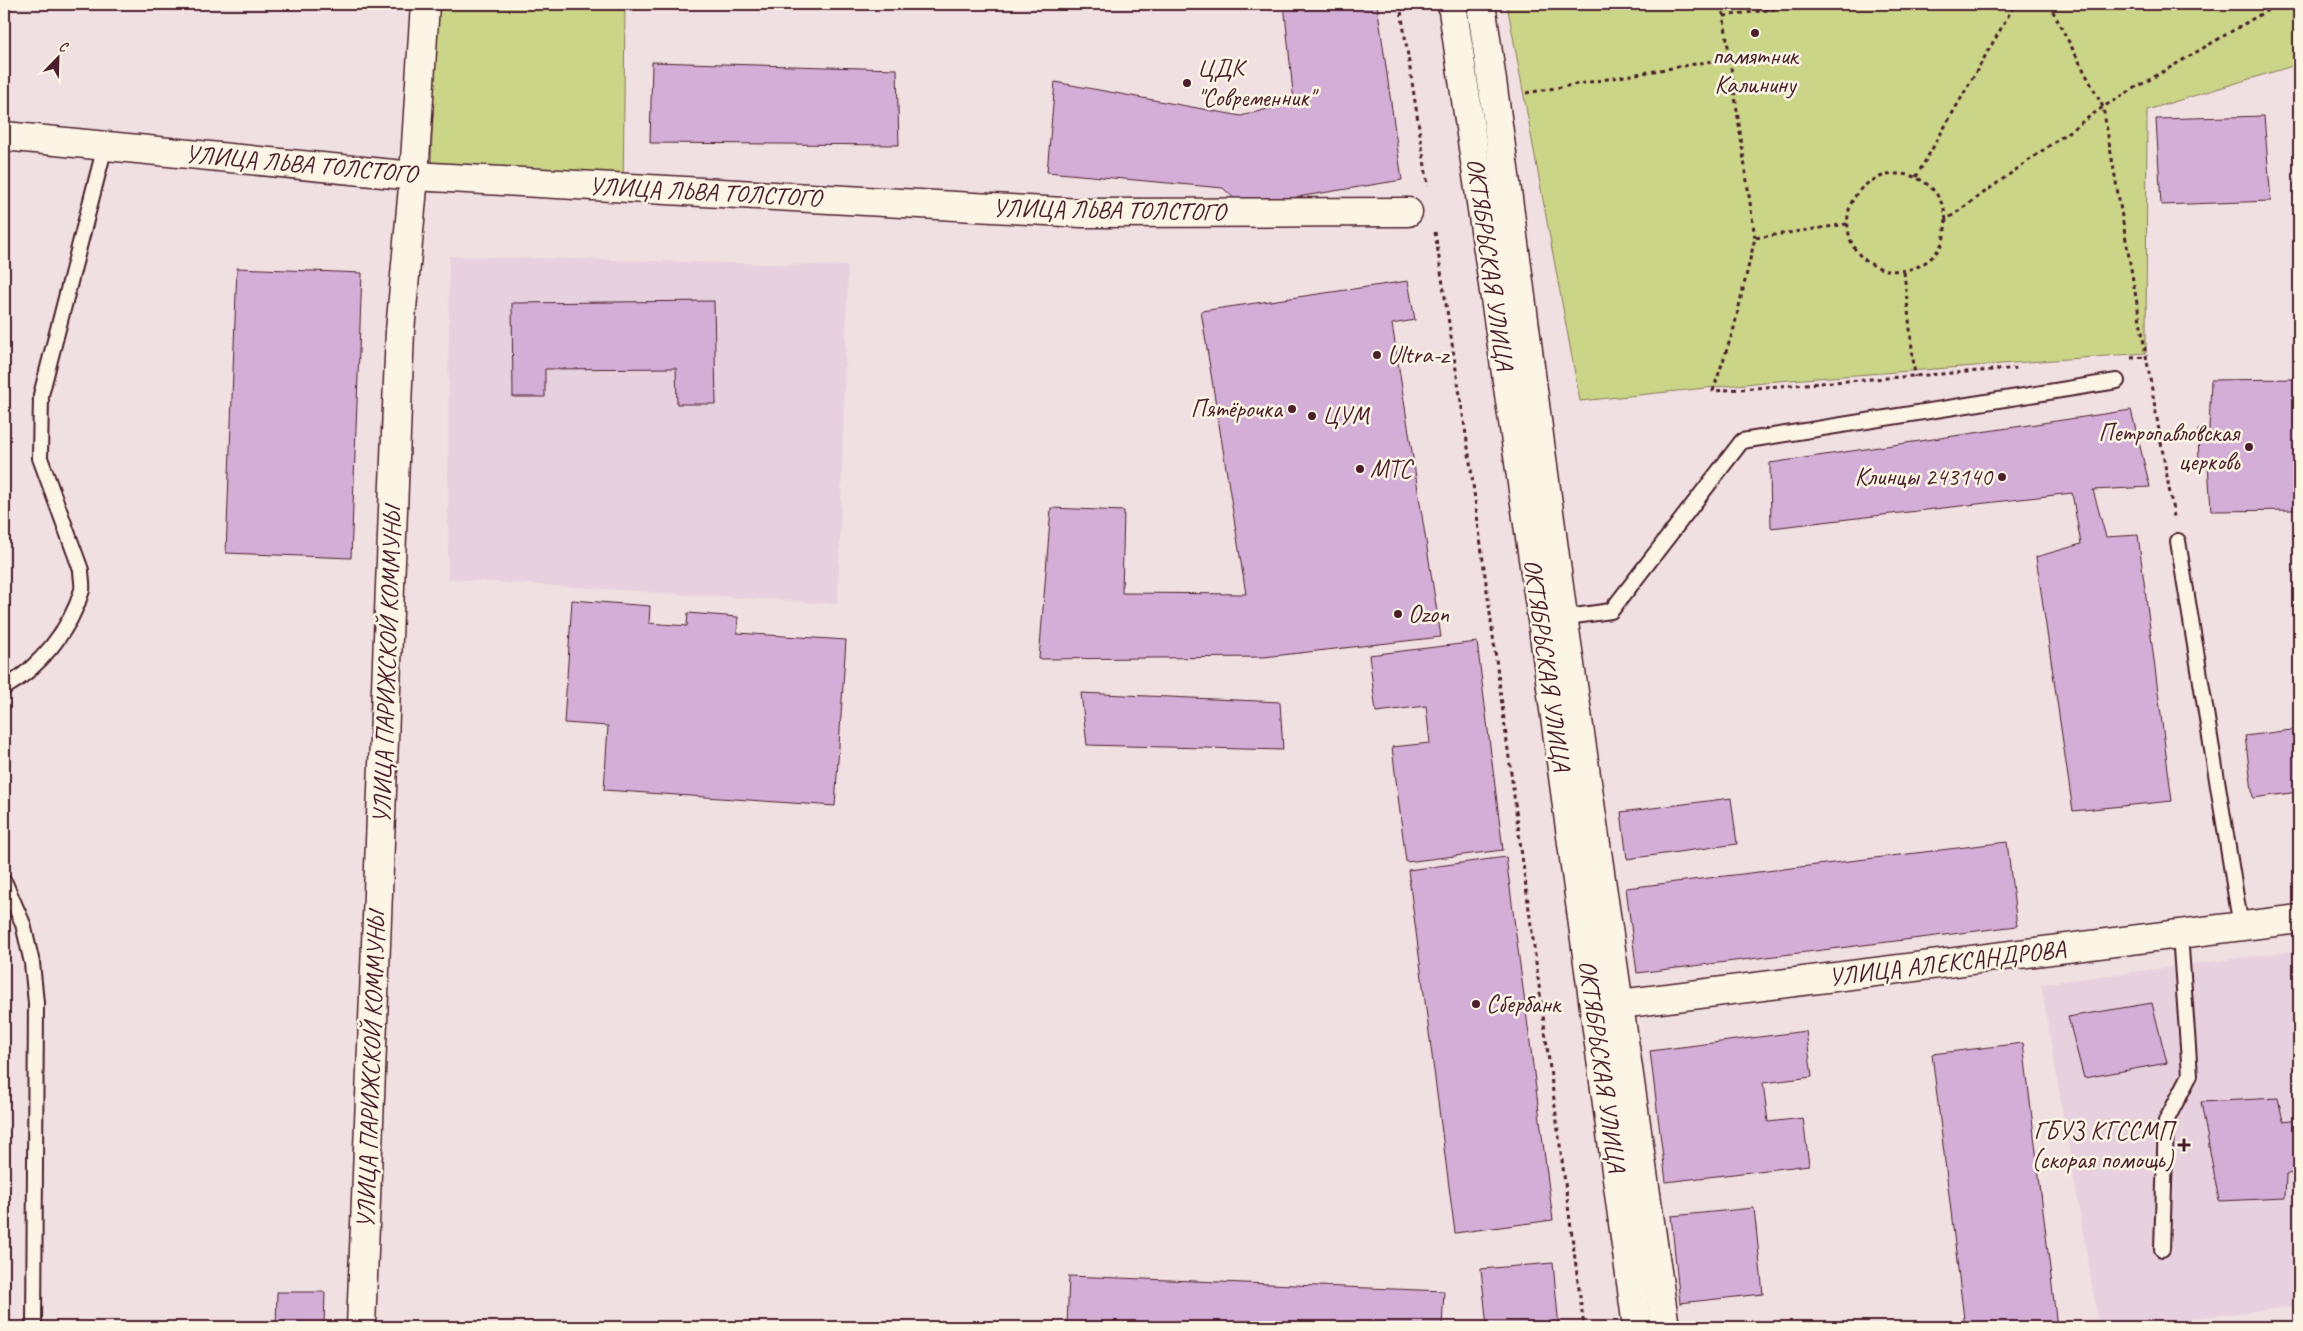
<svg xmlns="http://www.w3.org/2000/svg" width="2303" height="1331" font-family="Caveat,sans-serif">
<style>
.built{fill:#e7d1de}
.green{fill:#cad588;stroke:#8a7a5a}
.building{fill:#d3aed7;stroke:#4a1f2b}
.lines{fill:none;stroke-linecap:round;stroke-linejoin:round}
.service-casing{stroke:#4a1f2b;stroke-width:18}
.minor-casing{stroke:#4a1f2b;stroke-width:31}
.tertiary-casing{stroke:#4a1f2b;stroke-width:31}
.secondary-casing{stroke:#4a1f2b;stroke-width:31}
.path{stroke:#4a1f2b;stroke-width:3;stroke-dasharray:4 4;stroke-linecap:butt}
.service{stroke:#fcf5e5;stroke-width:14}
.minor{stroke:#fcf5e5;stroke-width:28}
.tertiary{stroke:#fcf5e5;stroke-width:28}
.secondary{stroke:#fcf5e5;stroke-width:28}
.poi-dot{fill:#4a1f2b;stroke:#fcf5e5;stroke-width:2}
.labels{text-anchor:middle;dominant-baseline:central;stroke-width:5;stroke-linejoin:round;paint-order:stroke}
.poi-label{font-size:25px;fill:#4a1f2b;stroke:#fcf5e5;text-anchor:start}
.street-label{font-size:25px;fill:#4a1f2b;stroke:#fcf5e5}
</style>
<rect width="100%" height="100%" fill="#f0e0e1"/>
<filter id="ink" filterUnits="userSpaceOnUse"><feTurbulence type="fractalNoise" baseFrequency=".02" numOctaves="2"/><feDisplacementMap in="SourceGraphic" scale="10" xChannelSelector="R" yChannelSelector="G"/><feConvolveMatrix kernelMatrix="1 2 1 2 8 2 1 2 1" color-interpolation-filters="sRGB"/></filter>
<g filter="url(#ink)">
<g class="built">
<path d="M449,256L848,266L838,604L448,579Z"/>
<path d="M2299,950V1306L2118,1327H2099L2041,984Z"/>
</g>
<g class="green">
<path d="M437,4H625L623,198L430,192Z"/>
<path d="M1507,4H2299V64L2147,110L2146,353L1764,382L1580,401Z"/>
</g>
<g class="building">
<path d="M1284,4H1377L1402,180L1242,206L1223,188L1047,172L1055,82L1241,116L1294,102Z"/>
<path d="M652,62L897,69L899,145L650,143Z"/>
<path d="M2264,116L2271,201L2161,205L2156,119Z"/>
<path d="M237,268L362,273L351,558L226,553Z"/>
<path d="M1408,281L1415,320L1392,324L1441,637L1264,657L1039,659L1051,508L1124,511L1122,593L1246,594L1201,311Z"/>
<path d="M714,301L716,404H677L676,368L545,369V397H513L512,303Z"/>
<path d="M2299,379V510L2211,511L2208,464L2199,463L2198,430L2209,429L2211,380Z"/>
<path d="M2131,410L2150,487L2093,490L2106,537L2138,535L2172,801L2073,811L2036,557L2081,544L2072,493L1771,528L1770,463Z"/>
<path d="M572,600L650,606L649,623L687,626L688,613L738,617L737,633L846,640L835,806L604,790L608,726L564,723Z"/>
<path d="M1477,642L1503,850L1406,862L1392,747L1430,743L1426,706L1376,712L1369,655Z"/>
<path d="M1081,693L1280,702L1283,750L1087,745Z"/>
<path d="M2299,729V792L2253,798L2245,736Z"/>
<path d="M1731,798L1737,844L1627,859L1621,812Z"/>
<path d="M2007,842L2017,926L1637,973L1626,888Z"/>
<path d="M1506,857L1553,1220L1455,1233L1408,870Z"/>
<path d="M2152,1003L2167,1063L2084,1078L2068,1017Z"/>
<path d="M1806,1031L1812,1077L1763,1083L1768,1122L1803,1118L1809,1165L1666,1182L1650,1051Z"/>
<path d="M2023,1043L2057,1327H1965L1932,1054Z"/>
<path d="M2278,1098L2283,1121L2299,1119V1173L2286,1174L2285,1198L2219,1201L2201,1102Z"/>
<path d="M1754,1208L1763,1294L1680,1303L1671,1216Z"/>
<path d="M1553,1263L1559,1327H1487L1481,1269Z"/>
<path d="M1069,1276L1444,1291L1442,1327H1067Z"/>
<path d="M277,1292H325L324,1327H276Z"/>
</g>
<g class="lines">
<g class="service-casing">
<g id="service">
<path d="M2178,541L2241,927"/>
<path d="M1560,618L1611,611L1742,441L2117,381"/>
<path d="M4,688C39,668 71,629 82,590C83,584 81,576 81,570L40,458L41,395L105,146"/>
<path d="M5,883L23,924L32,963L36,1003L34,1327"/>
<path d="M2162,1249L2166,1121L2190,1075L2180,934"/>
</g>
</g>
<g class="minor-casing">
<path id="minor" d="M1596,1007L2299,919"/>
</g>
<g class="tertiary-casing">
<g id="tertiary">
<path d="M4,136L414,176L1082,213L1408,212"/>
<path d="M361,1327L400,331L414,176L425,4"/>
</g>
</g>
<g class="secondary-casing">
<g id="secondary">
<path d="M1452,4L1542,620L1637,1327"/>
<path d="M1481,4C1511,208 1535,412 1563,616C1597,853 1632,1090 1665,1327"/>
</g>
</g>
<g class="path">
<path d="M1400,4L1428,186"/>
<path d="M1722,4L1755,238"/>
<path d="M2049,4L2103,107L2174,517"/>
<path d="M1724,16L1809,4"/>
<path d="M1526,93L1730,58"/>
<path d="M1916,177L2015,4"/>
<path d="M1946,220C1945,214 1944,207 1941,202C1916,150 1836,176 1849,234C1852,250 1863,261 1877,267C1901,277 1931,267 1942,243C1945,236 1945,227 1946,220L2103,107L2278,4"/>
<path d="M1847,224L1755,238L1734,328L1713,391L2020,368"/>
<path d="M1435,232L1469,454L1584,1327"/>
<path d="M1904,272L1915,377"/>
<path d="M2131,358L2145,357"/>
</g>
<use href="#service" class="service"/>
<use href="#minor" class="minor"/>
<use href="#tertiary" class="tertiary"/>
<use href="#secondary" class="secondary"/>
</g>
</g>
<g class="poi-dot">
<circle cx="1755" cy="33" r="5"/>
<circle cx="1187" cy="83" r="5"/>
<circle cx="1377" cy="355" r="5"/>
<circle cx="1292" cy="409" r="5"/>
<circle cx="1312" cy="416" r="5"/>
<circle cx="2249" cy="447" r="5"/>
<circle cx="1360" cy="469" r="5"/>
<circle cx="2002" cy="477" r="5"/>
<circle cx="1398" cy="614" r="5"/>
<circle cx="1476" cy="1004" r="5"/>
<path d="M2181.5 1137.5h5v5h5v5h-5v5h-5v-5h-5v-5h5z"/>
</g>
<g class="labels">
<g class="poi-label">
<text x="1755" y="56" text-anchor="middle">памятник<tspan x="1755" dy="29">Калинину</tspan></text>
<text x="1197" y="69">ЦДК<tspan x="1197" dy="29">"Современник"</tspan></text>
<text x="1387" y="355">Ultra-z</text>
<text x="1282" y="409" text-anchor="end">Пятёрочка</text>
<text x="1322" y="416">ЦУМ</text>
<text x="2239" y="433" text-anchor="end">Петропавловская<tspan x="2239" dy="29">церковь</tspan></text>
<text x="1370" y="469">МТС</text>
<text x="1992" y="477" text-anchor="end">Клинцы 243140</text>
<text x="1408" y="614">Ozon</text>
<text x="1486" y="1004">Сбербанк</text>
<text x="2173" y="1131" text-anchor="end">ГБУЗ КГССМП<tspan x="2173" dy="29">(скорая помощь)</tspan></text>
</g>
<g class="street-label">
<text transform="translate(301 164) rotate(5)">УЛИЦА ЛЬВА ТОЛСТОГО</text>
<text transform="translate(705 192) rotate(3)">УЛИЦА ЛЬВА ТОЛСТОГО</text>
<text transform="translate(1109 210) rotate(1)">УЛИЦА ЛЬВА ТОЛСТОГО</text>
<text transform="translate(1490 264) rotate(82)">ОКТЯБРЬСКАЯ УЛИЦА</text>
<text transform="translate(387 665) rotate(-88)">УЛИЦА ПАРИЖСКОЙ КОММУНЫ</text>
<text transform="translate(1547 665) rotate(82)">ОКТЯБРЬСКАЯ УЛИЦА</text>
<text transform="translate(1947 963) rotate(-7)">УЛИЦА АЛЕКСАНДРОВА</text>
<text transform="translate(1602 1066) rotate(82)">ОКТЯБРЬСКАЯ УЛИЦА</text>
<text transform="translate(371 1070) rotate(-88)">УЛИЦА ПАРИЖСКОЙ КОММУНЫ</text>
</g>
</g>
<rect width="2303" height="1331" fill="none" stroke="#fcf5e5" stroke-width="20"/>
<rect x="10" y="10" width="2283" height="1311" fill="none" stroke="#4a1f2b" stroke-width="2" filter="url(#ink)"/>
<g transform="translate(58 58) rotate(23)" stroke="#fcf5e5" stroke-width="4" paint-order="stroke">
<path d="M0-4L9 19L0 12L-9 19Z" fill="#4a1f2b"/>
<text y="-8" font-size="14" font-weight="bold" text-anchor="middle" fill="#4a1f2b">С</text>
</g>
</svg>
